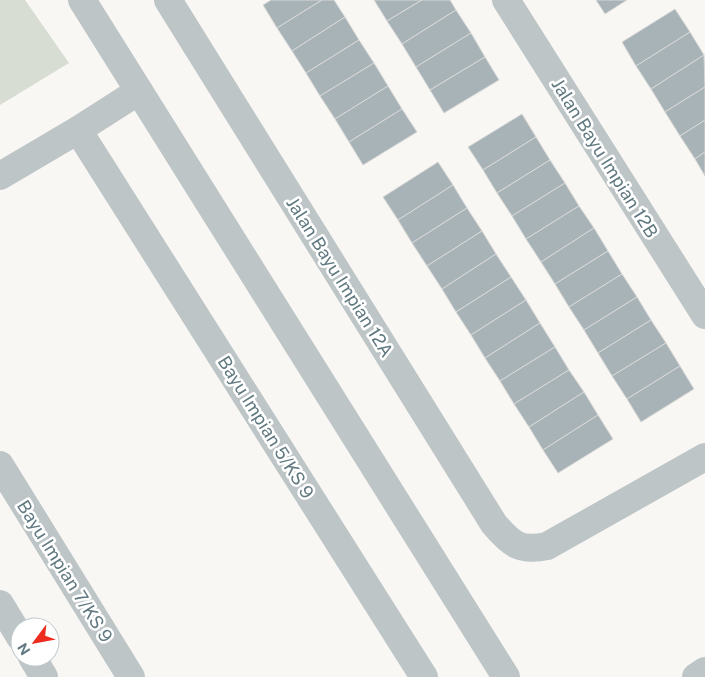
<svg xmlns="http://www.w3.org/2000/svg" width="705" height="677" font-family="'Public Sans',sans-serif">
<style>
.green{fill:#d8ddd3}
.building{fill:#a7b3b7;stroke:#d9d9d7}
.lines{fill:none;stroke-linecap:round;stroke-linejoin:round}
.minor{stroke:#bec5c7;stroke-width:28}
.labels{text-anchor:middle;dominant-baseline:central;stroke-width:5;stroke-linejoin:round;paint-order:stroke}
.street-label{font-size:18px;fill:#617981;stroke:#fff}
</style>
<rect width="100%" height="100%" fill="#f8f7f4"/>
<path class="green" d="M0,0H25L69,63L0,105Z"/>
<g class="building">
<path d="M271,0H322L277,28L263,5Z"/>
<path d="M322,0H334L345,17L292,51L277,28Z"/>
<path d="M374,0H422L387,21Z"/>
<path d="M422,0H450L456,10L402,44L387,21Z"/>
<path d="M596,0H627L605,14Z"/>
<path d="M675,9L690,32L636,66L622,42Z"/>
<path d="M456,10L471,33L416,67L402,44Z"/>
<path d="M345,17L359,40L306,73L292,51Z"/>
<path d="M690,32L704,55L651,89L636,66Z"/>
<path d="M471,33L485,57L430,90L416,67Z"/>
<path d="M359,40L374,63L320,96L306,73Z"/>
<path d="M704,55L705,87L665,112L651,89Z"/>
<path d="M485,57L499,80L444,113L430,90Z"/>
<path d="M374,63L388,86L335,119L320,96Z"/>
<path d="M388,86L402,109L349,142L335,119Z"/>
<path d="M705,87V120L680,136L665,112Z"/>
<path d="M402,109L417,132L363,165L349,142Z"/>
<path d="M522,114L536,137L483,170L468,147Z"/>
<path d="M705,120V152L695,159L680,136Z"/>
<path d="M536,137L550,160L497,193L483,170Z"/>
<path d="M705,152V176L695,159Z"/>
<path d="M550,160L565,183L512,216L497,193Z"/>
<path d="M438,162L453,185L398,220L383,197Z"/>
<path d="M565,183L579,206L526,239L512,216Z"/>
<path d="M453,185L467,208L412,243L398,220Z"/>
<path d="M579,206L594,228L541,262L526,239Z"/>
<path d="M467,208L482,231L427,266L412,243Z"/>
<path d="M594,228L608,251L555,284L541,262Z"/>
<path d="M482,231L496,254L442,289L427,266Z"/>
<path d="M608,251L622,274L569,307L555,284Z"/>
<path d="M496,254L511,277L456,312L442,289Z"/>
<path d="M622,274L637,297L584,330L569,307Z"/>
<path d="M511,277L526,300L471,335L456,312Z"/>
<path d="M637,297L651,320L598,353L584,330Z"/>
<path d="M526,300L540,323L485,358L471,335Z"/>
<path d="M651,320L666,343L612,376L598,353Z"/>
<path d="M540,323L555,347L500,381L485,358Z"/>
<path d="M666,343L680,366L627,399L612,376Z"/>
<path d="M555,347L569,370L514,404L500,381Z"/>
<path d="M680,366L694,389L641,422L627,399Z"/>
<path d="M569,370L584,392L529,427L514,404Z"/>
<path d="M584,392L598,415L543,450L529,427Z"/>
<path d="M598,415L613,439L558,473L543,450Z"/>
</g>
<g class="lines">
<g class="minor">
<path d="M82,0L506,677"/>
<path d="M168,0L494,524C511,544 520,552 547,546L705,457"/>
<path d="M506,0L705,315"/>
<path d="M78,130L139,91"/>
<path d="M0,176L78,130L424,677"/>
<path d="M0,465L131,677"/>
<path d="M0,604L20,637"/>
<path d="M32,657L44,677"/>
<path d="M696,677L705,671"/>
</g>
</g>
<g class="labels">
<g class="street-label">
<text transform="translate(605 158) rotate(58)">Jalan Bayu Impian 12B</text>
<text transform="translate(340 277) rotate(58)">Jalan Bayu Impian 12A</text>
<text transform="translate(266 427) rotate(58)">Bayu Impian 5/KS 9</text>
<text transform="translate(65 571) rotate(58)">Bayu Impian 7/KS 9</text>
</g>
</g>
<g transform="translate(35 642) rotate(238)"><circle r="24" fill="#ffffff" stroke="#c0c9cd"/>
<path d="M0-4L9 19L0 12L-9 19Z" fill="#ed2b1f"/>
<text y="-8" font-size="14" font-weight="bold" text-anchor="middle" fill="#617981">N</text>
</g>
</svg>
